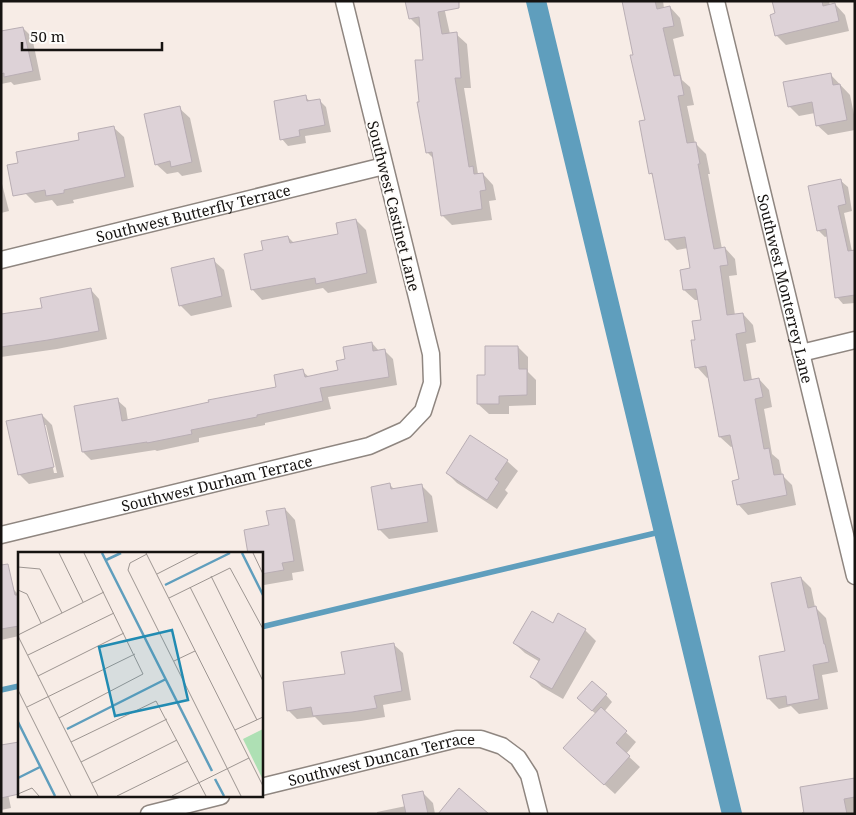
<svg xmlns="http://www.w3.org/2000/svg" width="856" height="815" font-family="'Noto Serif',serif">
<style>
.shadow{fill:#0003;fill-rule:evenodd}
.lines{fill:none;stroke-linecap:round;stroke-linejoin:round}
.stream{stroke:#5f9ebd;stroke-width:5.5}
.canal{stroke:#5f9ebd;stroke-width:20}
.building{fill:#ddd2d7;stroke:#b9aeb4}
.minor-casing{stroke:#8f8680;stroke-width:19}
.minor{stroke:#fff;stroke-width:16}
.labels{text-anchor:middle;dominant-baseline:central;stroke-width:4;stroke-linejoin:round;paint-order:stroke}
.street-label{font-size:15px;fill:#161311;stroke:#fefcfa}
.inset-river{fill:none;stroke:#5f9ebd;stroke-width:2.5}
.inset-road{fill:none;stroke:#9d9591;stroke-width:1}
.view{fill:#218bb2;fill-opacity:0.15;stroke:#218bb2;stroke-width:2.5}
.inset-edge{fill:none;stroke:#161311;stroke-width:2.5}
</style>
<rect width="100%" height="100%" fill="#f7ece6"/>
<g class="shadow">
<path d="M624,1H663L664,8L670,7L680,18L684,36L673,39L682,80L690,87L694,105L687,106L695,143L706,154L710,174H708L722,249L725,248L735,259L737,275L729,276L735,315L743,314L753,325L756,342L746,344L752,380L759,379L769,390L772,407L764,409L772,454L779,460L782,475L792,485L796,505L748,515L738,504L740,480L734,446L731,447L720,437L709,377L707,378L697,367L696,341L702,321L699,300H695L684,290L692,269L688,248L677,250L667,240L655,177L650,173L646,121Z"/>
<path d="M773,1H829L830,6L835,4L845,15L849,31L786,45L776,35V14Z"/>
<path d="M444,7L450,34H456L467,44L471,88H464L478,174H483L493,185L496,200L489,201L492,220L452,225L442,215L434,159L427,152L424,61L420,28L410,18Z"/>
<path d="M23,28L32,37L41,80L14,85L11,82L1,84V33Z"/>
<path d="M830,74L850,95L855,119V130L828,135L817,125L815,113L799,116L789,106Z"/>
<path d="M305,97L311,102L319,100L326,107L331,132L305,136L306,143L288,146L282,139Z"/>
<path d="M179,108L190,118L202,172L182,176L178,172L167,174L156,164Z"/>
<path d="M113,127L124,137L134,187L73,200L74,203L57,206L52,200L35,203L25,193L81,141Z"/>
<path d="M1,180L9,211L1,213Z"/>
<path d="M841,181L848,187L852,211L844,213L852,251H855V303L843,304L837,297L828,236L825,237L818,230Z"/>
<path d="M356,220L366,230L377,283L328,293L323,288L262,300L252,289L265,251L288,237L294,243L339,235Z"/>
<path d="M213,260L224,270L232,307L191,316L180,305Z"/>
<path d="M91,290L99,299L107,339L57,349L1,357V315L43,309Z"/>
<path d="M372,343L379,351L384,350L393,359L397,385L328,397L331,409L265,423V425L199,438V442L157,451L155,450L91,460L83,452L117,400L126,408L128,421L278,388L302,371L309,377L339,371L346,360Z"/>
<path d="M518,347L528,357V372L536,380V405L509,406V414H489L478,404L486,377Z"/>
<path d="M42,415L52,425L64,477L29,484L19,474ZM44,425H46L57,473H54Z"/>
<path d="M507,461L518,471L505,490L508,493L497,509L457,483L447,473Z"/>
<path d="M390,485L395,490L422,486L432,496L438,532L389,539L379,529Z"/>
<path d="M285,509L295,520L304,571L292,573L293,580L264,585L261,583V554L270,526Z"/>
<path d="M153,551L156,554H141Z"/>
<path d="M801,578L811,588L815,607L826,618L838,672L822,675L828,709L799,714L791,706L779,709L768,698L787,652Z"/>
<path d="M13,589L19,595V636L1,640V591Z"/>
<path d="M558,615L585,630L596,641L563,699L542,687L531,676L540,662L525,653L514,643L553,624Z"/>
<path d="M393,644L403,653L411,700L383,705L385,717L361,721L323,725L315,717L297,719L288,710L346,675Z"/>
<path d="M606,695L612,702L604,712L636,742L626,754L640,767L615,794L575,758L596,714L585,705Z"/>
<path d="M1,746L7,789L11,808L1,810Z"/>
<path d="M855,779V814H802V812H805Z"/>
<path d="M422,792L433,803L435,814H377V812L406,806Z"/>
</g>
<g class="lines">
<g class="stream">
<path d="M261,627L664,531"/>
<path d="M1,690L19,686"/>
</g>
<path class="canal" d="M536,1L732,814"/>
</g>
<g class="building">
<path d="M405,1H459V8L438,12L442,34L457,32L461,78H455L469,167L473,166L474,174L483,173L486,190L480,191L482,209L441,216L432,152L426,153L417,102H419L415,60H423L419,17L409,19Z"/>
<path d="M622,1H655L657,9L670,6L674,26L663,28L674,76L680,75L684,95L678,96L687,143L696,142L700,164H698L714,249L725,247L728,265L720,266L727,315L743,313L746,332L736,334L744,381L759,378L763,397L755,399L764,449L769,448L774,475L783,474L787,495L737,505L732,481L739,479L730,435L719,437L706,366L695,368L691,340H695L692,321L701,320L696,289L683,290L680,270L690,268L685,237L665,240L652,173L649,174L639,121L645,120L630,55H633Z"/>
<path d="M772,1H822L823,6L835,3L839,21L775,36L770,15L775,13Z"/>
<path d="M23,27L33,71L4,77V73L1,74V31Z"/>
<path d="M831,73L833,85L840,84L847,120L816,126L812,102L788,107L783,82Z"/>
<path d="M306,95L307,101L320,99L325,125L299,130L300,136L280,140L274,101Z"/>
<path d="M180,106L192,162L171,167L170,161L155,165L144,114Z"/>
<path d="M114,126L125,177L64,190V193L46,196L45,190L13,196L7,165L18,163L16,152L79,140L78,133Z"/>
<path d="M841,179L846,204L838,206L848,251L855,250V295L835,298L826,229L817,231L808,186Z"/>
<path d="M356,219L367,273L316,284L315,278L251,290L244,254L263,250L261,241L288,236L290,243L338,234L336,223Z"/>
<path d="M214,258L222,296L179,306L171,268Z"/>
<path d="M91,288L99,331L48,340L1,347V314L42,308L40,298Z"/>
<path d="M372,342L373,351L385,349L389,377L320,388L323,401L257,415V417L191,430L192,434L147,443V442L82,452L74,406L118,398L122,421L209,402L208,400L276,387L274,375L303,369L305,377L338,370L336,361L345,359L343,347Z"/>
<path d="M485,346H518L519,369H527V395L499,396V404H477V375H485Z"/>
<path d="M42,414L54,467L18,475L6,421Z"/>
<path d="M470,435L508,460L495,479L499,482L487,500L446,473Z"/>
<path d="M390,483L391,489L422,484L428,522L378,530L371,487Z"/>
<path d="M285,508L294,561L282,563L284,570L261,574V554H248L244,530L269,525L266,511Z"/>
<path d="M8,564L15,595H19V626L1,629V565Z"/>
<path d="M801,577L808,608L816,606L824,644H825L829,662L813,665L819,699L787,705L786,696L767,699L759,656L785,651L771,583Z"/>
<path d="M532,611L553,623L558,613L586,629L552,689L530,677L540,659L513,643Z"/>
<path d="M394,643L402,691L374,696L377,708L352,712L313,716L311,707L287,711L283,682L345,674L341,652Z"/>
<path d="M592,681L607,694L592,711L577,698Z"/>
<path d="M601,707L627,731L616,743L630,756L604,785L563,748Z"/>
<path d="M19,742V794L1,798V745Z"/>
<path d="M855,778V797L844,799L847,814H804L800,787Z"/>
<path d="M459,788L489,814H438Z"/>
<path d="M423,791L428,814H406L402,795Z"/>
</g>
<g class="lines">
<g class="minor-casing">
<g id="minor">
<path id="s1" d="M716,1L855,576"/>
<path id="s2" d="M1,260L384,166"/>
<path d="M801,353L855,340"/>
<path id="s3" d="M1,535L369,446L405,430L423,411L432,383L431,354L344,1"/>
<path id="s4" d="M261,787L457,739H481L502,746L518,758L529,775L539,814"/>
<path d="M149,814L221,796"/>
</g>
</g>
<use href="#minor" class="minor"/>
</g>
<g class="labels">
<g class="street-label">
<text transform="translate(394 206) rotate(76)">Southwest Castinet Lane</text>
<text stroke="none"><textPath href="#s2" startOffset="198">Southwest Butterfly Terrace</textPath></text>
<text stroke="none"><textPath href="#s1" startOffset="296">Southwest Monterrey Lane</textPath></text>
<text stroke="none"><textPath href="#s3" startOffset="222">Southwest Durham Terrace</textPath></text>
<text stroke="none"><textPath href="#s4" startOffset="124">Southwest Duncan Terrace</textPath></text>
</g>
</g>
<g transform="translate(18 552)">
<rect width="245" height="245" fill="#f7ece6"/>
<path d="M245,177V228L225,187Z" fill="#aee0b4"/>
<path class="inset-river" d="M84,1L194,219M224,1L245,43M88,8L103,1M147,33L212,1M0,170L37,244M49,177L148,127M0,226L22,215M197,227L206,244"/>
<path class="inset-road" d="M41,1L65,50M128,1L245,234M235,1L245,22M129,2L112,11L110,18L223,244M0,15L22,17L44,61M139,22L180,1M193,24L245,129M172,35L239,168M0,38L9,42L23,71M151,46L212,16L245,77M0,83L86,40M0,84L80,244M10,103L96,61M156,109L177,99M20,124L106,81M0,138L53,244M9,155L117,102M41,166L125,122L66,1M217,178L245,165M53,190L138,149L188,244M63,210L149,167M74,231L159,188M0,242L14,236L21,244M99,244L170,209M154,244L231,206"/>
<path class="view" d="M154,78L170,148L97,164L81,95Z"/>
<rect width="245" height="245" class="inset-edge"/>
</g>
<rect width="856" height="815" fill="none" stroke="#161311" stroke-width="5"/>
<path d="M22 42v8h140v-8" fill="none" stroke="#161311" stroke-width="2.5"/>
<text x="30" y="42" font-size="15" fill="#161311" stroke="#fefcfa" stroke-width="4" paint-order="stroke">50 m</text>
</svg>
